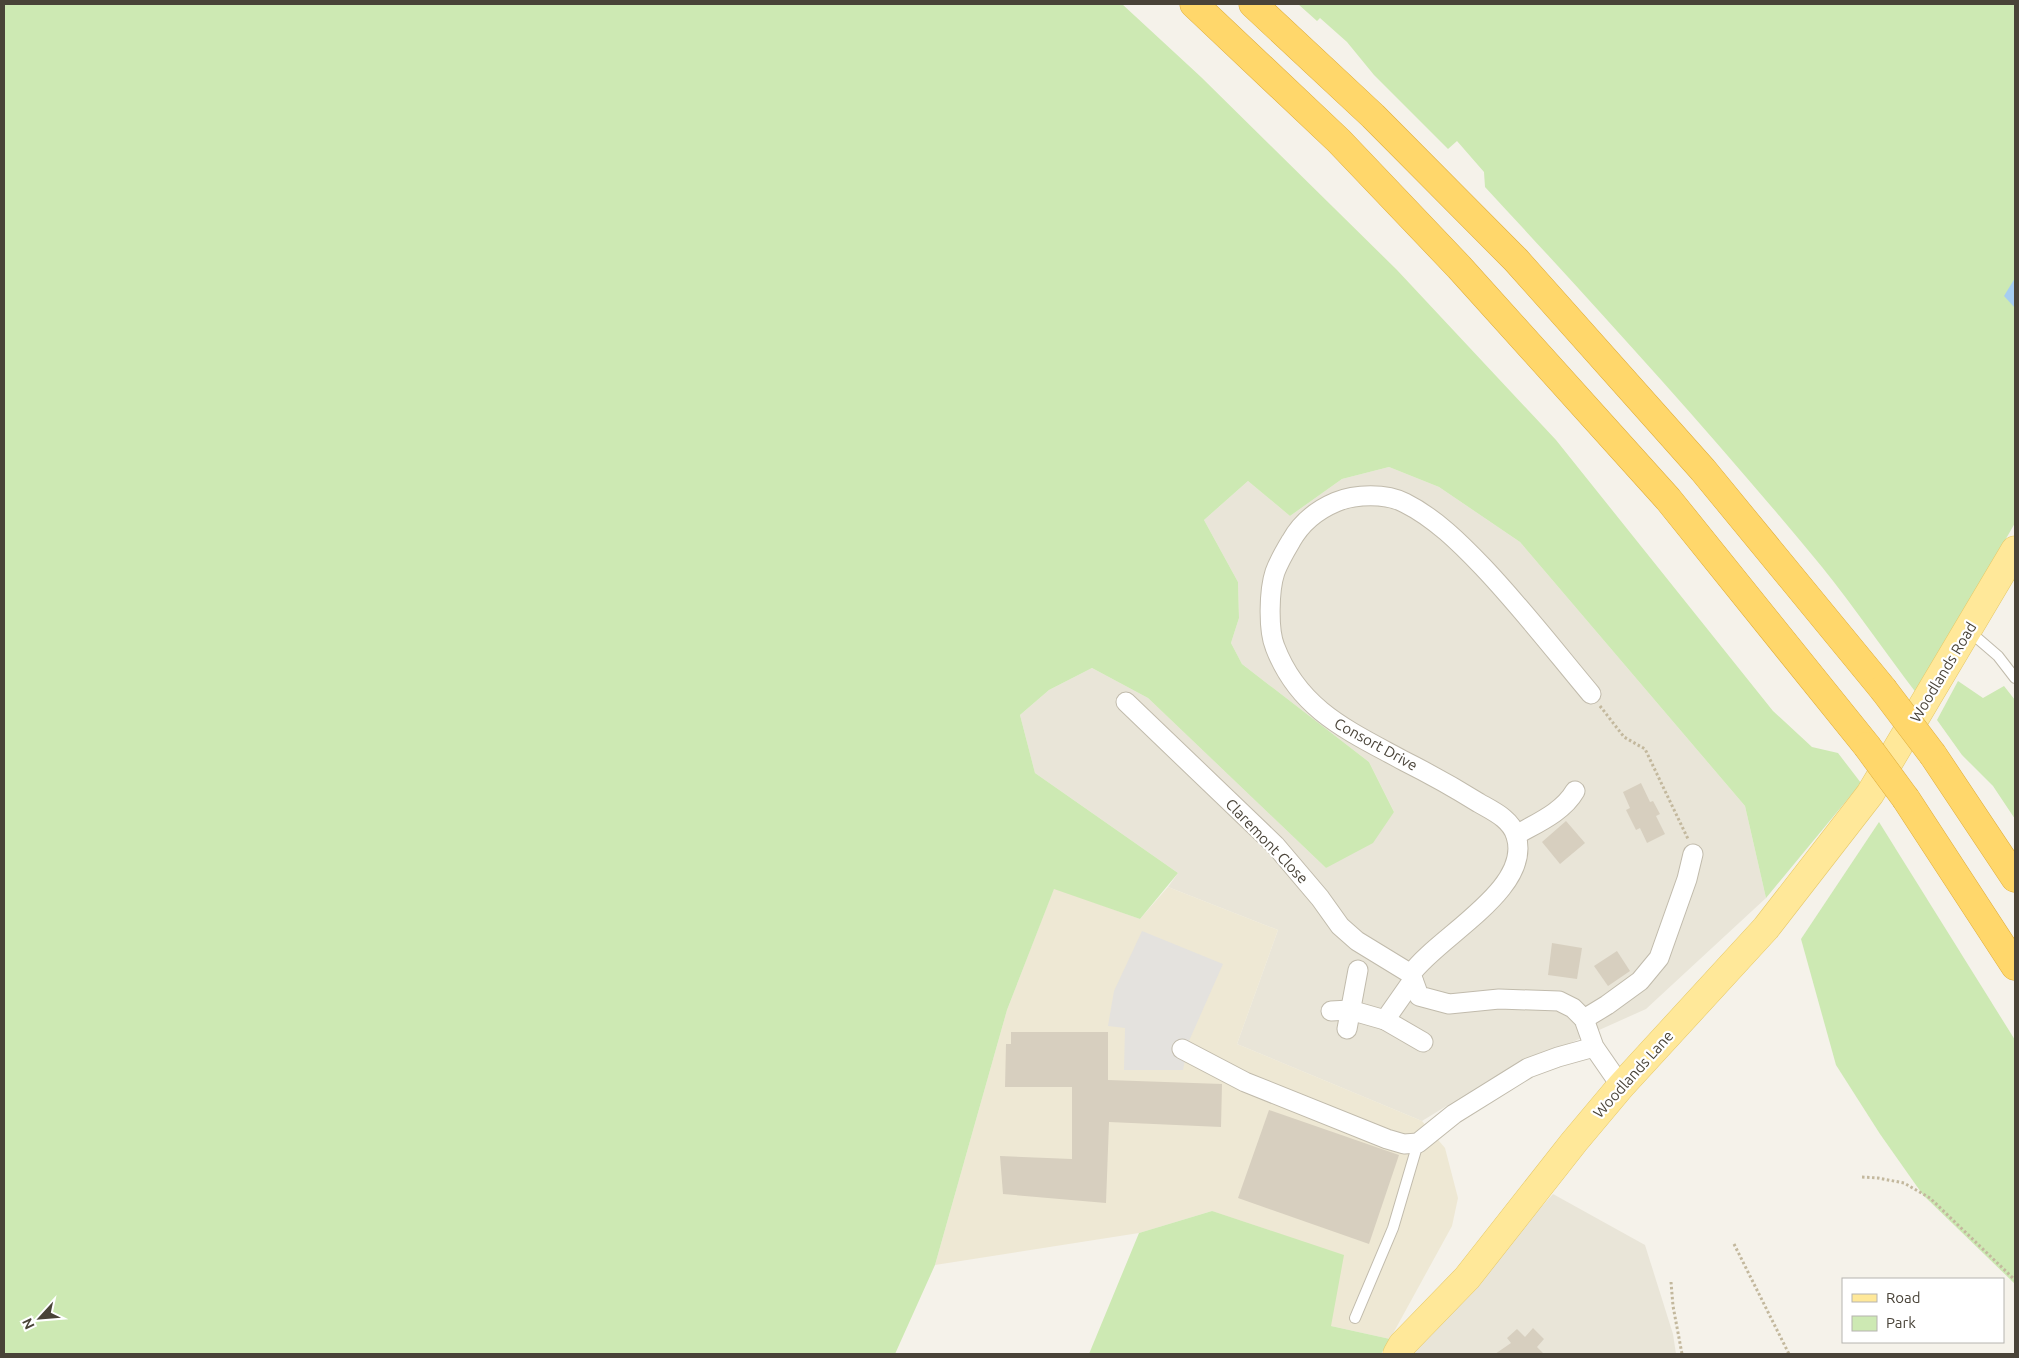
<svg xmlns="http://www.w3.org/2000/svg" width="2019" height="1358" font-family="Ubuntu,sans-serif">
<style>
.residential{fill:#e9e5d8}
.education{fill:#eee8d4}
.green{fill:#cde9b3}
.parking{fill:#e4e2de}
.water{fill:#a6cef1}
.building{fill:#d7cfbf}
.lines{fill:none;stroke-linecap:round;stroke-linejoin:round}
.service-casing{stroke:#c1bbac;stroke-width:12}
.minor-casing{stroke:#c1bbac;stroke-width:21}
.primary-casing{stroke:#e5c868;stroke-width:29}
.motorway-casing{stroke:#dfad3a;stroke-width:29}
.path{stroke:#c3b89d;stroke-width:3;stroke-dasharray:2.5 2.5;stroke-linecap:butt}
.service{stroke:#fff;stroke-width:10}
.minor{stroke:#fff;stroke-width:19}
.primary{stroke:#ffe899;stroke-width:28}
.motorway{stroke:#ffd76b;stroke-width:28}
.motorway-bridge-casing{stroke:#dfad3a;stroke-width:29;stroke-linecap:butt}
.motorway-bridge{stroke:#ffd76b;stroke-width:28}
.labels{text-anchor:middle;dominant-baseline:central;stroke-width:4.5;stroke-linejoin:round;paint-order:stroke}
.street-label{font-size:15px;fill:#494338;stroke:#fff}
</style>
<rect width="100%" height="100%" fill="#f5f2ea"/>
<g class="residential">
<path d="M1389,467L1439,487L1520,542L1745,806L1766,898L1646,1009L1492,1078L1422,1121L1237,1044L1278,930L1168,887L1178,873L1035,773L1020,715L1049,690L1092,668L1148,698L1326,868L1394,812L1369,762L1242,664L1231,643L1239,618L1238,582L1204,520L1248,481L1290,516L1342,479Z"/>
<path d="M1553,1194L1645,1245L1673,1334L1676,1354H1408Z"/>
</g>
<path class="education" d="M1168,887L1278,930L1237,1044L1422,1121L1445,1148L1458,1198L1452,1226L1390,1339L1331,1326L1212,1211L1139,1233L935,1265L1007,1010L1054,888L1140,919Z"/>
<g class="green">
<path d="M4,4H1122L1201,77L1397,270L1556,440L1773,711L1812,747L1838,753L1861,783L1766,898L1745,806L1520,542L1439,487L1389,467L1342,479L1290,516L1248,481L1204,520L1238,582L1239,618L1231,643L1242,664L1369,762L1394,812L1373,843L1326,868L1148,698L1092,668L1049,690L1020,715L1035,773L1178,873L1140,919L1054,889L1007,1010L935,1265L895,1354H4Z"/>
<path d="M1298,4H2015V523L1917,694C1885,652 1855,608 1822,567C1714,436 1600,311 1485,187L1484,172L1457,141L1448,149L1374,75L1347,42L1320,18L1317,21Z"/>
<path d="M1958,681L1983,698L2004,686L2015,700V819L1993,786L1962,755L1937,720Z"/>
<path d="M1879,822L2015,1040V1284L1923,1195L1880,1134L1836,1065L1801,939Z"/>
<path d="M1212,1211L1344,1255L1331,1326L1390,1339L1381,1354H1089L1139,1233Z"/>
</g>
<path class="parking" d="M1142,931L1223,964L1189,1041L1183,1070H1124L1125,1028L1108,1026L1114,991Z"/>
<path class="water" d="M2015,278V308L2004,296Z"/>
<g class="building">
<path d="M1641,783L1650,802L1653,801L1660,814L1656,816L1665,834L1647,843L1640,828L1636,830L1626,810L1630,808L1623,792Z"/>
<path d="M1566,821L1585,843L1560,864L1542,842Z"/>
<path d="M1552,943L1582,948L1577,979L1548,975Z"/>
<path d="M1617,951L1630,971L1608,986L1594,966Z"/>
<path d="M1011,1032H1108V1080L1222,1084L1221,1127L1109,1122L1106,1203L1003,1194L1000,1156L1072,1159V1087H1005L1006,1044H1011Z"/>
<path d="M1269,1110L1399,1155L1369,1244L1238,1198Z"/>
<path d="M1533,1328L1544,1339L1537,1347L1544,1354H1495L1511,1343L1507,1338L1517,1329L1525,1337Z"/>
</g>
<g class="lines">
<g class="service-casing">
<g id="service">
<path d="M1969,631L1998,656L2015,678"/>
<path d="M1355,1318L1393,1228L1418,1143"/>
</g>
</g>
<g class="minor-casing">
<g id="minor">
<path d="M1591,694C1555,651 1521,607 1483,567C1460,543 1435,518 1405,503C1386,493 1355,494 1336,502C1317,510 1301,523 1291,541C1285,551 1279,561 1275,572C1269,590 1268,630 1275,647C1299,710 1349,731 1404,761C1430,774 1455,788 1479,803C1493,811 1511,819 1516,836C1533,889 1437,937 1411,974L1419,996L1449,1004L1499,999L1559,1001L1573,1008L1584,1019L1594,1047L1621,1086"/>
<path d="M1126,702L1275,845L1320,898L1340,926L1357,941L1411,974"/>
<path d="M1516,835C1537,823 1563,812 1575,791"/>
<path d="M1413,980L1385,1020L1423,1042"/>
<path d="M1331,1011L1350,1010L1385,1020"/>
<path d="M1584,1019L1607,1005L1640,981L1659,958L1687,879L1693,854"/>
<path d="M1347,1029L1358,970"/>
<path d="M1182,1049L1245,1082L1387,1139L1404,1144L1418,1143L1454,1114L1528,1068L1558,1057L1594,1047"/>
</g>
</g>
<g class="primary-casing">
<path id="primary" d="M1397,1354L1402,1345L1467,1278L1574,1142L1621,1086L1766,928L1870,794L2015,550"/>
</g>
<g class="motorway-casing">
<g id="motorway">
<path d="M1194,4L1339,141L1459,267L1668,499L1867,746"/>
<path d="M1253,4L1373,116L1516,260L1703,470L1883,689"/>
<path d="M1933,755L2015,878"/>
<path d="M1906,799L2015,966"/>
</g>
</g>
<g class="path">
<path d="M1600,706L1624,737L1645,749L1688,839"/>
<path d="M1862,1177L1878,1178L1904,1183L1930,1198L2015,1280"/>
<path d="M1734,1244L1789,1354"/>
<path d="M1671,1282L1673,1306L1682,1354"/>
</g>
<use href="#service" class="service"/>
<use href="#minor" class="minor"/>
<use href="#primary" class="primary"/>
<use href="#motorway" class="motorway"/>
<g class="motorway-bridge-casing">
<g id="motorway-bridge">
<path d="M1883,689L1933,755"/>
<path d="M1867,746L1906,799"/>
</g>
</g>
<use href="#motorway-bridge" class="motorway-bridge"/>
</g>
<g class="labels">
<g class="street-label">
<text transform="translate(1943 672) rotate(-59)">Woodlands Road</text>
<text transform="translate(1376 744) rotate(29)">Consort Drive</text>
<text transform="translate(1267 841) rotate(46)">Claremont Close</text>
<text transform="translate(1633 1074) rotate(-48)">Woodlands Lane</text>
</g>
</g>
<rect width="2019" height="1358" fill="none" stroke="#494338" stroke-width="10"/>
<rect x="1842" y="1278" width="162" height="65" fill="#ffffff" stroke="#b6b4af"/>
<rect x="1852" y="1294" width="25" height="8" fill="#ffe899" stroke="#b6b4af"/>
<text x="1886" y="1303" font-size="15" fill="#494338">Road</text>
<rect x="1852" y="1316" width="25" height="15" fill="#cde9b3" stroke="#b6b4af"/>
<text x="1886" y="1328" font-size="15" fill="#494338">Park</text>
<g transform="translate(40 1318) rotate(244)" stroke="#ffffff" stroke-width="4" paint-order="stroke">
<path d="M0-4L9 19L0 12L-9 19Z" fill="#494338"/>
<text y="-8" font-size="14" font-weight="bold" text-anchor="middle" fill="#494338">N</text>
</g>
</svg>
